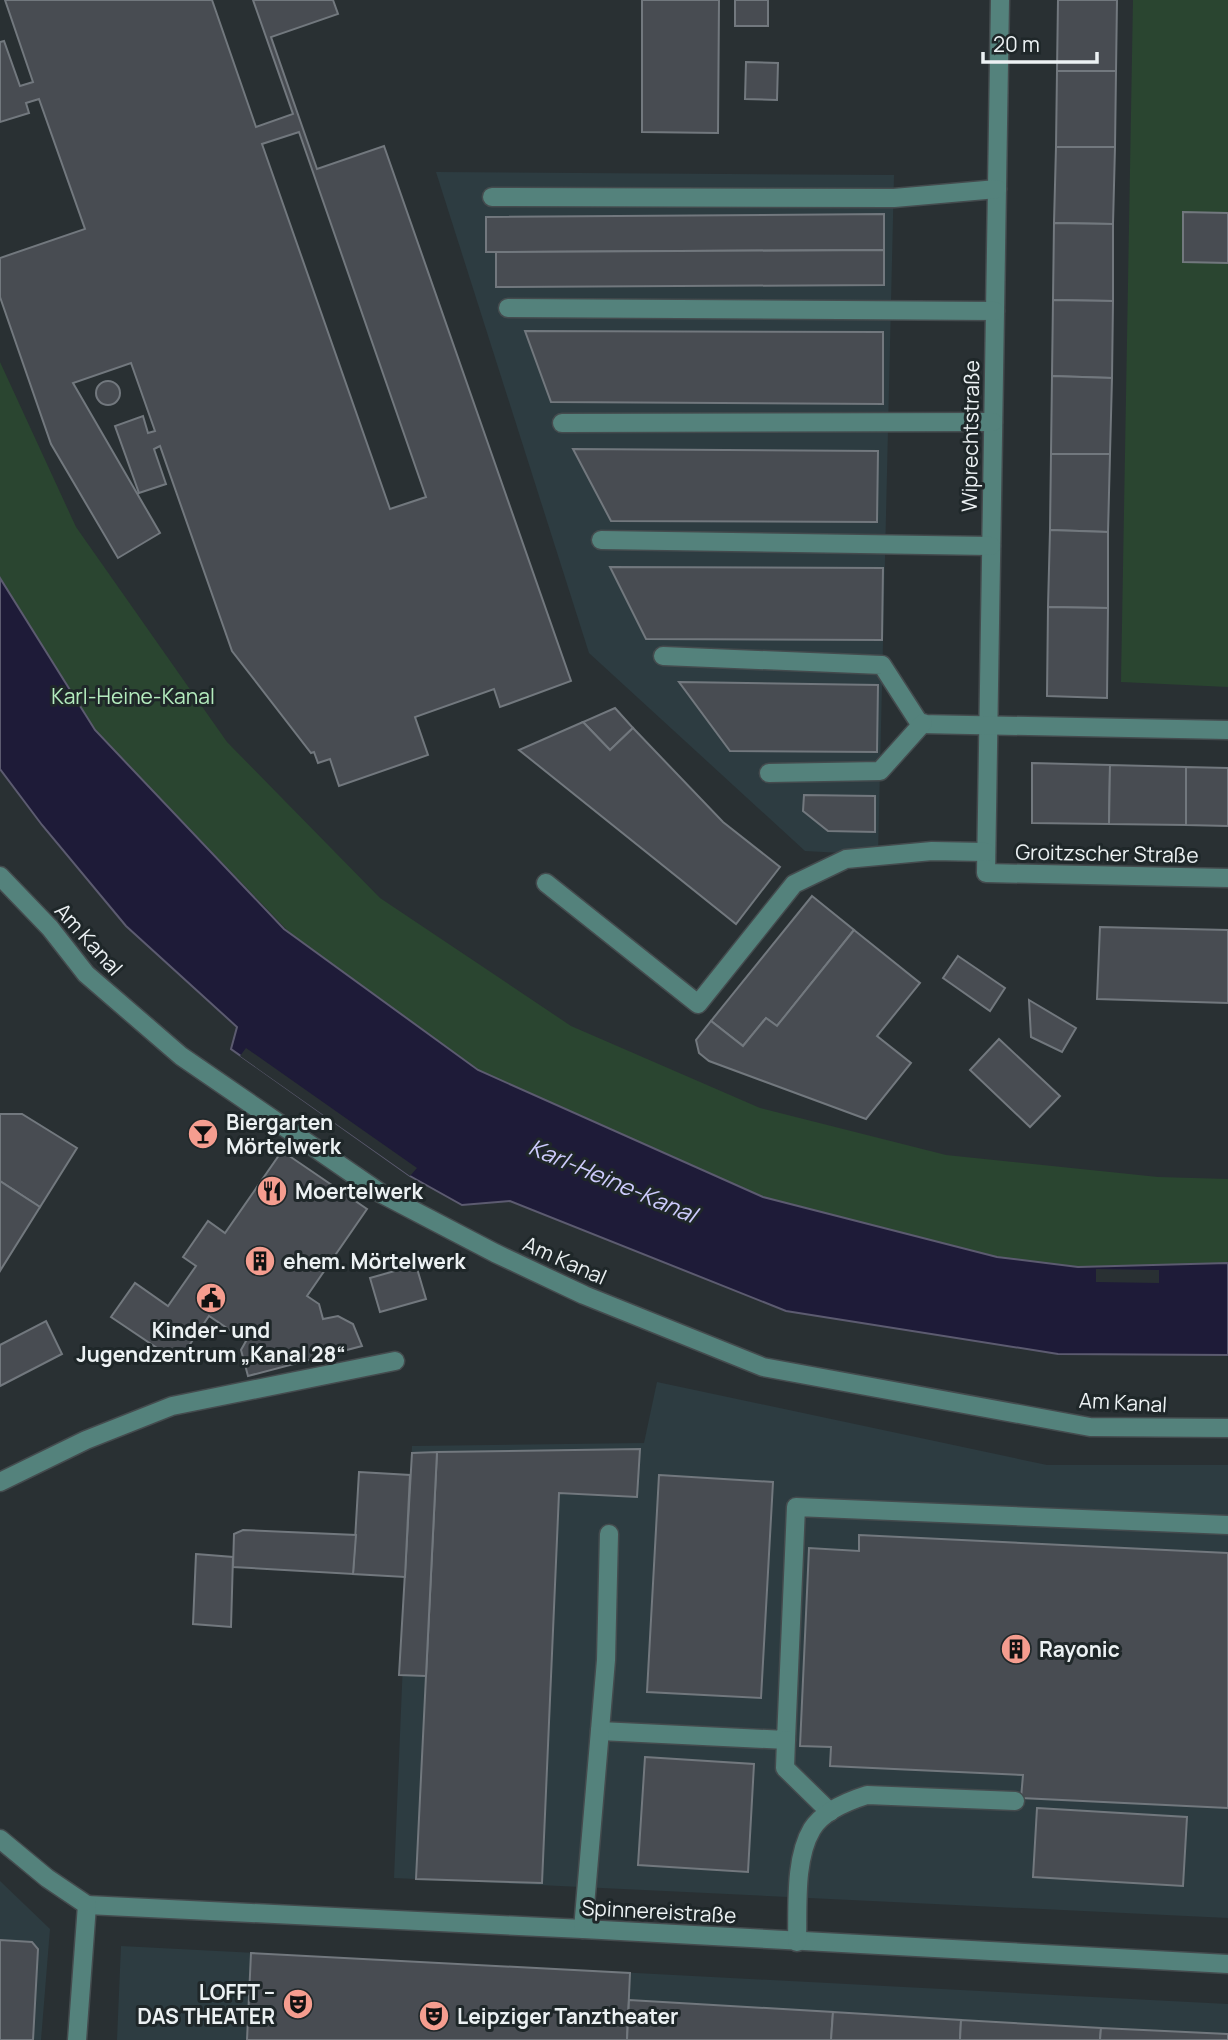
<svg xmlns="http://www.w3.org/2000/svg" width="1228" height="2040" font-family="Manrope,sans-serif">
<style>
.built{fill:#2d3c41}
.green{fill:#2a4530}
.water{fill:#1e1b38;stroke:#5c5b70;stroke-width:2}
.pier{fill:#293033}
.building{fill:#484c52;stroke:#72787e;stroke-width:2;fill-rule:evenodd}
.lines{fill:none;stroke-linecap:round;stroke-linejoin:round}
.minor-casing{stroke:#444b4e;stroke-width:21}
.minor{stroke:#54827c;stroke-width:18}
.labels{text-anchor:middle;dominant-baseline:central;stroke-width:6;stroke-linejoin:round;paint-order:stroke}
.street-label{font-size:21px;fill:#ecf1f3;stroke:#1f2729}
.park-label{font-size:21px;fill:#b4ecbe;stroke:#1f2729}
.poi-label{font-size:21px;font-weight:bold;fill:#ecf1f3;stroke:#1f2729;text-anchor:start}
.water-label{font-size:23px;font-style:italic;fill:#cdcbfc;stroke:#1f2729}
</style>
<rect width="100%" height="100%" fill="#293033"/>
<g class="built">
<path d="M436,172L894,175L878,855L805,851L589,653Z"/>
<path d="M657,1382L1047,1465H1228V1918L394,1878L412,1446L644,1443Z"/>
<path d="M0,1881L50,1929L41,2040H0Z"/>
<path d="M121,1946L1228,2004V2040H117Z"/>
</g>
<g class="green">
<path d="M1133,0H1228V687L1121,682Z"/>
<path d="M0,362L76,527L227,742L380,898L571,1026L760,1108L946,1155L1158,1177L1228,1179V1263L1078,1267L997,1257L763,1197L478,1070L292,935L95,730L0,578Z"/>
</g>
<path class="water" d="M0,578L95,730L284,929L478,1070L763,1197L997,1257L1078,1267L1228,1263V1355L1058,1354L786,1311L510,1201L462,1205L410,1176L231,1049L237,1027L126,926L42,825L0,769Z"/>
<g class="pier">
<path d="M246,1048L357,1126L417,1168L410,1176L240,1056Z"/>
<path d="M1096,1269L1159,1270V1283L1096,1282Z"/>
</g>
<g class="building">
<path d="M5,0H212L256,127L293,114L253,0H333L338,14L271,37L317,169L384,146L571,681L500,707L494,689L415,717L428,755L339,786L330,759L318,763L314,752L311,753L232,651L160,446L154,449L166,484L139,493L115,426L143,416L148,433L155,431L131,363L73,383L160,533L118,558L51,444L0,297V258L85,229L39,99L26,103L29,113L0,122V42L4,41L20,86L33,82ZM299,132L426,497L390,509L262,144Z"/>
<path d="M642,0H719L718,133L642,132Z"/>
<rect x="735" y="0" width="33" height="26"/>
<path d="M1058,0H1117L1116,71H1057Z"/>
<path d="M746,62L778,63L777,100L745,99Z"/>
<path d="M1057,71H1116L1115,147H1056Z"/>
<path d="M1056,147H1115L1113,224L1054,223Z"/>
<path d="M1183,212L1228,213V263L1183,262Z"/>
<path d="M884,214V250L486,252V217Z"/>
<path d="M1054,223L1113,224V301L1053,300Z"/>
<path d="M884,250V285L496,287V252Z"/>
<path d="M1053,300L1113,301L1112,378L1052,376Z"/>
<path d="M525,331L883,332V404L551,402Z"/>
<path d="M1052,376L1112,378L1110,454H1051Z"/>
<circle cx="108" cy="393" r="12"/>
<path d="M573,449L878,451L877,522L611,521Z"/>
<path d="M1051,454H1110L1108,532L1050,530Z"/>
<path d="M1050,530L1108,532V608L1048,607Z"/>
<path d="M610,567L883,568L882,640L646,639Z"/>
<path d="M1048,607L1108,608L1107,698L1047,696Z"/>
<path d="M679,682L878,685L877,752L730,751Z"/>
<path d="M615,708L633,728L610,750L583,722Z"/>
<path d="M583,722L610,750L633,728L723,822L780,867L736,924L519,750Z"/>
<path d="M1032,763L1110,765L1109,824L1032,823Z"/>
<path d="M1110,765L1186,767V825L1109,824Z"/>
<path d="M1186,767L1228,768V826L1186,825Z"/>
<path d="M804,795L875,796V832L828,831L803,811Z"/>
<path d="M812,896L854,930L777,1026L766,1018L743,1046L711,1021Z"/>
<path d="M1100,927L1228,930V1003L1097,999Z"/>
<path d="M854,930L920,983L877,1036L911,1063L866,1119L709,1061L699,1053L696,1040L711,1021L743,1046L766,1018L777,1026Z"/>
<path d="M958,956L1005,988L990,1011L943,978Z"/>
<path d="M1029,1000L1076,1028L1062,1052L1031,1037Z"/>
<path d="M999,1039L1060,1096L1030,1127L970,1070Z"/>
<path d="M0,1114H22L77,1148L40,1207L0,1181Z"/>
<path d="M282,1151L367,1209L307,1296L319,1304L323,1319L338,1316L353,1324L362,1346L248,1376L241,1350L246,1341L209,1316L178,1362L111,1317L135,1283L168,1306L196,1266L183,1257L208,1221L225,1233Z"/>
<path d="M0,1181L40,1207L0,1271Z"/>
<path d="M416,1265L426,1299L380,1312L370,1278Z"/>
<path d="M46,1321L62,1354L0,1386V1345Z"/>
<path d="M640,1449L637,1497L559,1493L542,1883L416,1879L437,1452Z"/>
<path d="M437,1452L426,1676L399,1675L412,1453Z"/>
<path d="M359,1472L410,1475L405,1577L353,1574Z"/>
<path d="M659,1475L773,1482L761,1698L647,1692Z"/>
<path d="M243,1530L356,1535L353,1574L233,1567L234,1534Z"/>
<path d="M859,1535L1228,1553V1808L1021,1798L1023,1775L830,1766L831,1747L800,1746L809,1548L859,1551Z"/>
<path d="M196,1554L233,1557L231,1627L193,1624Z"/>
<path d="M645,1757L754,1764L748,1872L638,1865Z"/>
<path d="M1037,1808L1187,1817L1183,1886L1033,1877Z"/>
<path d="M0,1940L32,1942L38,1949L33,2040H0Z"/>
<path d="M251,1953L630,1973L627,2040H247Z"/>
<path d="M629,2000L833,2012L831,2040H627Z"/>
<path d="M833,2012L961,2020L960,2040H831Z"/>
<path d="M961,2020L1101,2028L1100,2040H960Z"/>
<path d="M1101,2028L1228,2034V2040H1100Z"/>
</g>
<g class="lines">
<g class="minor-casing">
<g id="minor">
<path d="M1000,0L986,873L1228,878"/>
<path d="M492,197L894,198L997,189"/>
<path d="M508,308L995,311"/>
<path d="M562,423L993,422"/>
<path d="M601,540L991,546"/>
<path d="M663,656L882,665L920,724L1228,730"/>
<path d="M769,773L880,771L923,723"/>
<path d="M0,876L50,928L86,974L181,1056L382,1194L495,1253L584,1295L763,1367L1090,1427L1228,1428"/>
<path d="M546,883L698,1004L794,884L846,859L932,851L986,852"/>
<path d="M0,1482L86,1440L172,1406L395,1361"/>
<path d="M600,1731L786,1740L796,1507L1228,1525"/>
<path d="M786,1740L785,1768L830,1812"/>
<path d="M0,1839L47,1878L87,1905"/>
<path d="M87,1905L583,1929L1228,1964"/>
<path d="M583,1929L606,1660L609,1534"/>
<path d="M797,1942C798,1908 794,1859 812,1829C823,1811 848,1801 867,1795L1015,1801"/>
<path d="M77,2040L87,1905"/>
</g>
</g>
<use href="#minor" class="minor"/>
</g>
<defs>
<g id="bar-disc" transform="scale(1.575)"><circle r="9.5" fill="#f59d8f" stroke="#1f2729"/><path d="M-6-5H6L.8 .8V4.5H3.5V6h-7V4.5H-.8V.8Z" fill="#111"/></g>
<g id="restaurant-disc" transform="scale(1.575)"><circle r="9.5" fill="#f59d8f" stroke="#1f2729"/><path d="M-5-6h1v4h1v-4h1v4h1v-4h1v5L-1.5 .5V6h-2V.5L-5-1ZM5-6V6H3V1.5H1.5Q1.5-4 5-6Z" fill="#111"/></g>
<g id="building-disc" transform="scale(1.575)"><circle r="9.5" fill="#f59d8f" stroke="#1f2729"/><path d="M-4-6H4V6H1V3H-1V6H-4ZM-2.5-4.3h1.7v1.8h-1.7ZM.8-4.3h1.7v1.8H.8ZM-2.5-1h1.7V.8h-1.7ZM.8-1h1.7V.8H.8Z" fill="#111"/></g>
<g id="civic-disc" transform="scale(1.575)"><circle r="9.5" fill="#f59d8f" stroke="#1f2729"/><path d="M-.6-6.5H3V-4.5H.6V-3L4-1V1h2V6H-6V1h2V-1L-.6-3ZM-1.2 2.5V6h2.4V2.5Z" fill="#111"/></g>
<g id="theatre-disc" transform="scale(1.575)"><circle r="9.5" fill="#f59d8f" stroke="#1f2729"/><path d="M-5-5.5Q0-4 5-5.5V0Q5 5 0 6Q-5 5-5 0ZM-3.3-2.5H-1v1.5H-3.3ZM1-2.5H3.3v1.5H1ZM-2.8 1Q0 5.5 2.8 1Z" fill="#111"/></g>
</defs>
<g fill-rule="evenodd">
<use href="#bar-disc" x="203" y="1134"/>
<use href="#restaurant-disc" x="272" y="1191"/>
<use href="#building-disc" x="260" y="1261"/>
<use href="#civic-disc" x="211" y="1298"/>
<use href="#building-disc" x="1016" y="1649"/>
<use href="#theatre-disc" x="298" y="2004"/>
<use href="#theatre-disc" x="434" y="2016"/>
</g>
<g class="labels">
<g class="street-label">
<text transform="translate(970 436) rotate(-89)">Wiprechtstraße</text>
<text transform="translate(1107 853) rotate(1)">Groitzscher Straße</text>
<text transform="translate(89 939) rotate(48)">Am Kanal</text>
<text transform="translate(565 1260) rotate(24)">Am Kanal</text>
<text transform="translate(1123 1402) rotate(3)">Am Kanal</text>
<text transform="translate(659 1911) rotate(3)">Spinnereistraße</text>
</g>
<g class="park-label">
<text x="133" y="696">Karl-Heine-Kanal</text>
</g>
<g class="poi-label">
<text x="226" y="1122">Biergarten<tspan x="226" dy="24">Mörtelwerk</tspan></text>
<text x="295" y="1191">Moertelwerk</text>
<text x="283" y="1261">ehem. Mörtelwerk</text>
<text x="211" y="1330" text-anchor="middle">Kinder- und<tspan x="211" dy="24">Jugendzentrum „Kanal 28“</tspan></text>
<text x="1039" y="1649">Rayonic</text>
<text x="275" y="1992" text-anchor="end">LOFFT –<tspan x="275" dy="24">DAS THEATER</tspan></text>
<text x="457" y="2016">Leipziger Tanztheater</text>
</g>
<g class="water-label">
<text transform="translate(613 1180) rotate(23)">Karl-Heine-Kanal</text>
</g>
</g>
<path d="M983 52v10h114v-10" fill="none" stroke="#ecf1f3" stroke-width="3.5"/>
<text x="993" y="52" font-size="21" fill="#ecf1f3" stroke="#1f2729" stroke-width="5" paint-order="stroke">20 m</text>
</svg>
